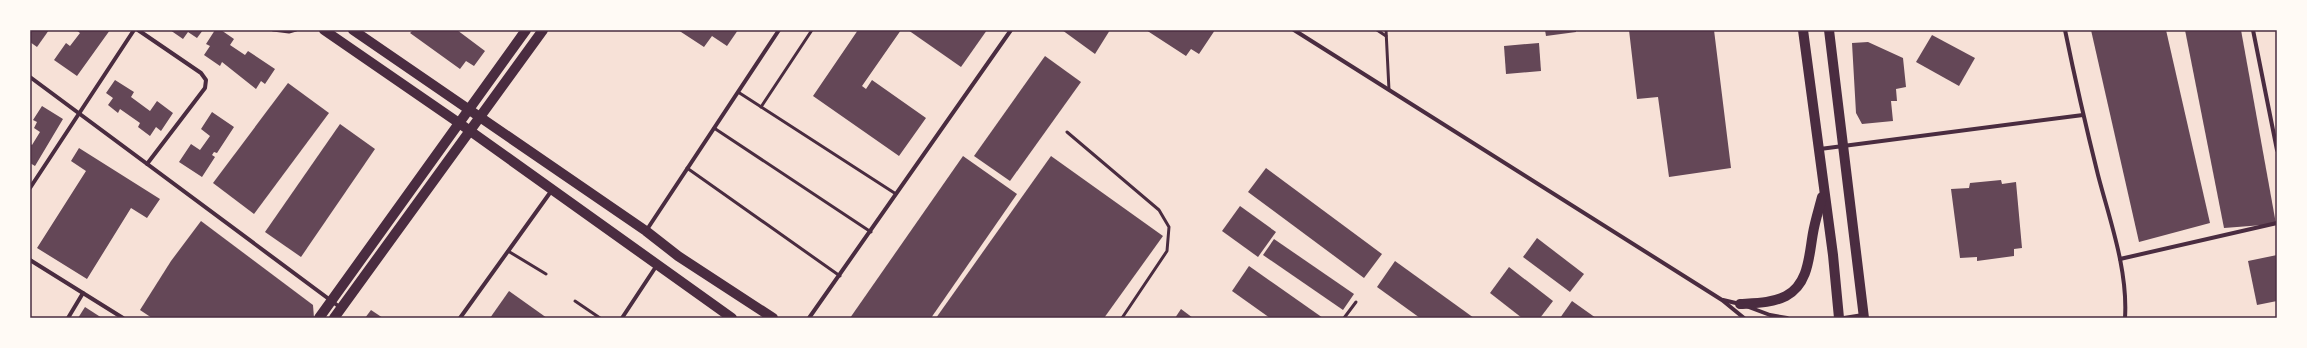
<svg xmlns="http://www.w3.org/2000/svg" width="2307" height="348" font-family="Lora,serif">
<style>
.building{fill:#644757}
.lines{fill:none;stroke-linecap:round;stroke-linejoin:round}
.service{stroke:#4a2c40;stroke-width:3}
.minor{stroke:#4a2c40;stroke-width:4}
.primary{stroke:#4a2c40;stroke-width:10}
.neatline{fill:none;stroke:#4a2c40;stroke-width:1.5}
</style>
<rect width="100%" height="100%" fill="#f7e1d7"/>
<g class="building">
<path d="M30,30H49L37,47L30,42Z"/>
<path d="M76,30H110L77,76L54,60L66,43L70,46L80,33Z"/>
<path d="M170,30H203L197,38L188,32L183,39Z"/>
<path d="M215,30H221L234,39L230,45L245,55L248,51L275,69L265,84L261,81L256,89L222,62L220,66L204,55L210,46L206,44Z"/>
<path d="M413,30H457L485,51L474,66L466,61L460,69L410,33Z"/>
<path d="M678,30H738L727,46L712,36L704,47Z"/>
<path d="M858,30H901L862,86L866,89L872,80L926,118L899,156L813,96Z"/>
<path d="M908,30H987L961,67Z"/>
<path d="M1062,30H1110L1095,54Z"/>
<path d="M1146,30H1215L1199,54L1191,49L1186,56Z"/>
<path d="M1545,30H1576V32L1546,36Z"/>
<path d="M1629,30H1714L1731,168L1669,177L1658,97L1637,99Z"/>
<path d="M2091,30H2166L2210,223L2139,242Z"/>
<path d="M2185,30H2241L2276,224L2224,228Z"/>
<path d="M1932,35L1975,58L1959,86L1916,62Z"/>
<path d="M1868,42L1903,58L1906,87L1896,89L1897,101H1891L1893,121L1862,124L1856,113L1852,43Z"/>
<path d="M1539,43L1541,71L1506,74L1504,46Z"/>
<path d="M1045,56L1081,82L1010,181L974,156Z"/>
<path d="M115,80L134,92L131,97L150,111L157,101L173,113L161,131L156,127L150,136L138,127L140,123L120,109L118,113L108,105L113,98L106,93Z"/>
<path d="M288,83L329,113L254,214L213,183Z"/>
<path d="M42,106L63,119L35,166L30,163V144L32,145L40,132L34,128L37,122L33,120Z"/>
<path d="M212,112L234,127L217,153L214,152L212,155L215,157L202,177L179,162L191,144L200,150L210,136L201,129Z"/>
<path d="M340,124L375,149L301,257L265,232Z"/>
<path d="M79,148L160,199L147,218L131,208L87,279L37,248L86,171L71,161Z"/>
<path d="M963,156L1017,194L931,318H850Z"/>
<path d="M1051,156L1163,236L1104,318H936Z"/>
<path d="M1266,168L1382,254L1364,278L1248,192Z"/>
<path d="M2001,180L2002,184L2016,182L2022,248L2014,249V256L1977,261V257L1960,258L1951,189L1969,188L1970,183Z"/>
<path d="M1240,206L1276,232L1258,257L1222,231Z"/>
<path d="M201,221L313,305L314,318H152L140,310L171,261Z"/>
<path d="M1537,238L1584,274L1570,292L1523,257Z"/>
<path d="M1274,239L1354,294L1343,310L1263,255Z"/>
<path d="M2277,255V301L2257,305L2248,261Z"/>
<path d="M1395,261L1474,318H1420L1377,287Z"/>
<path d="M1249,266L1323,318H1270L1232,291Z"/>
<path d="M1509,267L1553,301L1540,318H1522L1490,293Z"/>
<path d="M509,291L547,318H490Z"/>
<path d="M1572,301L1596,318H1560Z"/>
<path d="M85,307L102,318H78Z"/>
<path d="M1181,309L1193,318H1175Z"/>
<path d="M371,310L383,318H365Z"/>
</g>
<g class="lines">
<g class="service">
<path d="M273,30L289,32L296,30"/>
<path d="M1377,30L1386,36"/>
<path d="M1386,30L1389,90"/>
<path d="M738,92L896,194"/>
<path d="M761,107L812,30"/>
<path d="M714,128L871,232"/>
<path d="M1067,132L1159,210L1169,227L1167,251L1122,318"/>
<path d="M687,168L840,276"/>
<path d="M508,251L546,274"/>
<path d="M575,301L600,318"/>
<path d="M1344,318L1356,302"/>
</g>
<g class="minor">
<path d="M138,30L201,73L206,80L205,88L147,164"/>
<path d="M1294,30L1722,300L1744,318"/>
<path d="M2065,30C2075,79 2086,127 2098,175C2110,221 2128,270 2125,318"/>
<path d="M2253,30L2277,150"/>
<path d="M30,77L341,308"/>
<path d="M1820,149L2083,115"/>
<path d="M30,188L134,30"/>
<path d="M646,231L779,30"/>
<path d="M2120,259L2277,223"/>
<path d="M30,260L123,318"/>
<path d="M1723,300L1740,304"/>
<path d="M1746,306L1770,315L1787,318"/>
<path d="M68,318L83,293"/>
<path d="M460,318L552,190"/>
<path d="M622,318L657,265"/>
<path d="M809,318L1011,30"/>
<path d="M1844,318L1863,315"/>
</g>
<g class="primary">
<path d="M324,30L459,123L732,318"/>
<path d="M353,30L646,231L678,256L773,318"/>
<path d="M1803,30L1833,255L1839,318"/>
<path d="M1829,30L1864,318"/>
<path d="M1740,304C1756,303 1772,303 1786,296C1809,284 1809,255 1813,233C1815,221 1819,209 1822,197"/>
<path d="M319,318L526,30"/>
<path d="M334,318L543,30"/>
</g>
</g>
<rect width="2307" height="348" fill="none" stroke="#fffaf5" stroke-width="62"/>
<rect x="31" y="31" width="2245" height="286" class="neatline"/>
</svg>
